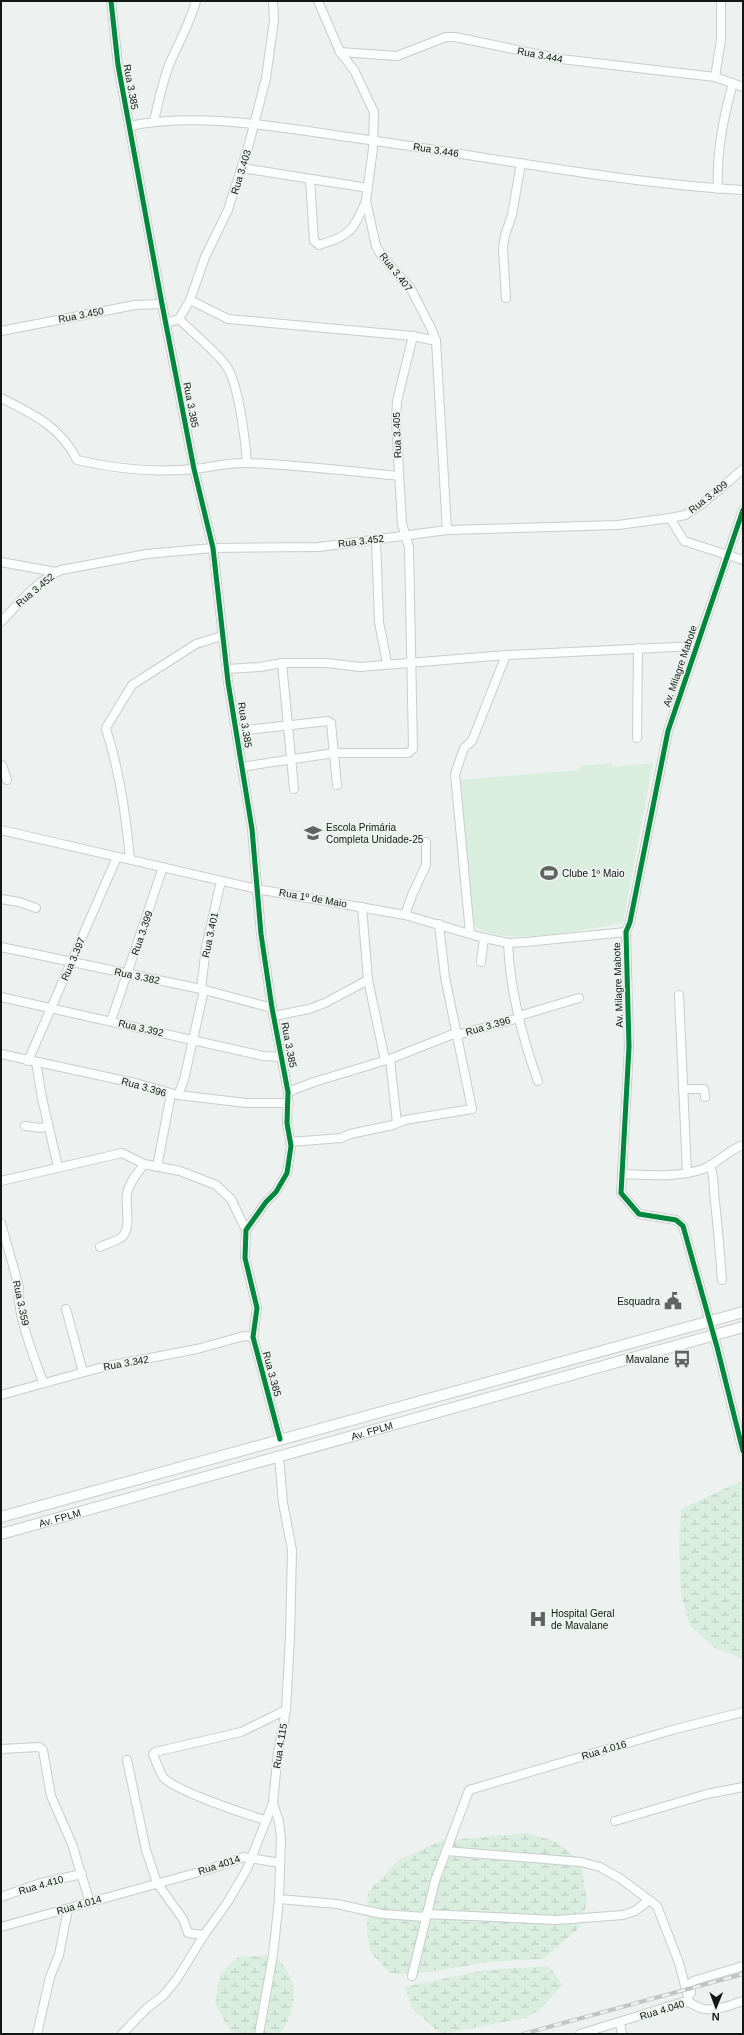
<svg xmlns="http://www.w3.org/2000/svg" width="744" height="2035" font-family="Arial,sans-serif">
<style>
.wetland{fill:url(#wetland-marsh)}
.green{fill:#daeee0}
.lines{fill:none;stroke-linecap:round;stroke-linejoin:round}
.minor-casing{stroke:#cacdcb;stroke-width:10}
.major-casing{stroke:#cacdcb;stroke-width:12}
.minor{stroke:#fcfdfd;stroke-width:8}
.major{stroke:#fcfdfd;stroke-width:10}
.rail-casing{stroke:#c2c3c2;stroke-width:4}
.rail{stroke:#ecf2ee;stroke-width:2.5;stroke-dasharray:8;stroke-linecap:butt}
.cycleway-casing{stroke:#ecf2ee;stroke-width:8}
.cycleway{stroke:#00873e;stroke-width:5}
.labels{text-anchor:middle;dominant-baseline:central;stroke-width:3.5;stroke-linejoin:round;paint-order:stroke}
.street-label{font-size:10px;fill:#151716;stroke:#ecf2ee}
.poi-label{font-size:10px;fill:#151716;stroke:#ecf2ee;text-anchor:start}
</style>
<defs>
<pattern id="wetland-marsh" width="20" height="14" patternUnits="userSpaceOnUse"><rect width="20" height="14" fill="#daeee0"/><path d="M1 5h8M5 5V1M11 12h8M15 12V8" fill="none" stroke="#bacbbf"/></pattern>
</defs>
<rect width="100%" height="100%" fill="#edf1ef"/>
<g class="wetland">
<path d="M743,1480V1659L715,1648L690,1626L681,1595L679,1549L681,1509Z"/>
<path d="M527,1833L557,1842L581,1862L587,1903L578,1929L543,1959L489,1962L423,1973L399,1974L390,1973L370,1952L367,1931L368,1892L399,1860L441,1841Z"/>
<path d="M273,1955C300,1976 299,2007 280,2034H235L231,2032L215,2004L220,1974L238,1957Z"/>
<path d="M549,1966L563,1985L538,2011L525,2018L441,2034L412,2008L405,1987L485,1970Z"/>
</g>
<path class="green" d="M611,763L612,767L653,763L623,923C585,929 501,950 471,923L458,780L580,770V766Z"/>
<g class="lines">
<g class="minor-casing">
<g id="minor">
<path d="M111,1L118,65L162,304L194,469L213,548L228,682L252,829L261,934L272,1008L288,1092L287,1123L291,1146L287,1173L276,1192L266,1202L246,1230L245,1258L257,1308L253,1337L280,1439"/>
<path d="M318,1L340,52L354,70L374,112L373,148L366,201L376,246L381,255L411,289L431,328L436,341L447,530"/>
<path d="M340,52L397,56L446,37H455L561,59L715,77L743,87"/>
<path d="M715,77L721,40V1"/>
<path d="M154,121C159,100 163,78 172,58C181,39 190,22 196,1"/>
<path d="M129,126C198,112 279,127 348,137C480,155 611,182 743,190"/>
<path d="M242,168L368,188"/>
<path d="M310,179L314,241L319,245C351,236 353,230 366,201"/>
<path d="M718,189C716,153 723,118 733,83"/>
<path d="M506,298L503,248L505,235L512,215L521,163"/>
<path d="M190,300L228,319L413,336L436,341"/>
<path d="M179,319C191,331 219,354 227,367C239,386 245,439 247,462"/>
<path d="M166,323L179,319L190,300L205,257L228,210L249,144L266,78L274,20L273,1"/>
<path d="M1,331L135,305L162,304"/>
<path d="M1,398C32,413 62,428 77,460C116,469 154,473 194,469C212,467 229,462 248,463C298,465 349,471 399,476"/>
<path d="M743,510L668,731L630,922L626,932L629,1047L621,1193L639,1214L676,1220L683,1226L717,1347L743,1451"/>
<path d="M670,518L684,541L743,560"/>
<path d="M376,539L379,622L387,663"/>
<path d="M1,562L56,572"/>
<path d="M1,622C17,605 39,579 61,570L147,554L213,548L319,547L447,530L618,525L670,518L685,515L702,504L743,469"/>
<path d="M282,663L294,789"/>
<path d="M227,669L260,667L282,663H327L360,667L506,655L696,646"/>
<path d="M237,731L328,721L331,723L337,785"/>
<path d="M637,738L638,648"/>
<path d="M2,765L7,780"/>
<path d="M241,767L334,753H408L413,749L409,547L402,524L396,419L397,401L413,336"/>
<path d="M1,830L257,889L405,915L480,937L508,943L526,942L626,932"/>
<path d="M130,859C126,815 120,772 106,729L107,726L132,685L196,644L222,636"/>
<path d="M1,899L19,902L36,908"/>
<path d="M362,907L368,980L385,1060"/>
<path d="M405,915L412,895L426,865V842"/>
<path d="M470,933L455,774L464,748L472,741L506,655"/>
<path d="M508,943C510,990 522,1037 538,1081"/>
<path d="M1,947L201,989L272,1008"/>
<path d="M481,962L484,938"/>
<path d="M201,989L206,947L221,881"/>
<path d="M679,995L687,1173"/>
<path d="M1,997L263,1056L282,1057"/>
<path d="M274,1016L309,1009L325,1003L368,980"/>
<path d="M519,1016L579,998"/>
<path d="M111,1021L163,867"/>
<path d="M457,1035L519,1018"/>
<path d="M1,1054L139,1084L178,1095L246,1103H289"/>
<path d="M390,1059L397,1123"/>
<path d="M28,1061L117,857"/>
<path d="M36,1062L42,1098L58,1167"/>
<path d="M683,1089H704L705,1097"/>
<path d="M288,1092L314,1082L390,1059L456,1033"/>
<path d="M178,1095L184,1080L204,990"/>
<path d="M25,1126L41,1128L48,1126"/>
<path d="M290,1142L341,1138L350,1134L393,1125L405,1120L472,1109L445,977L439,924"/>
<path d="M710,1165C715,1177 713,1189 715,1202C718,1228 720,1254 722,1280"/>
<path d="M157,1167L171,1094"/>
<path d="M622,1174C649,1175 677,1178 703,1169C717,1164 728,1150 743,1145"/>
<path d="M1,1181L122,1153L144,1164L180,1171L216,1185L231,1199L246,1230"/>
<path d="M1,1223L19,1287C15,1311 35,1359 43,1382"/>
<path d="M100,1247C105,1244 120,1240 122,1237C132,1227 125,1206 127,1194C129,1182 138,1173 144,1164"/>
<path d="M66,1309L83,1372"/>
<path d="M1,1395L103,1367L197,1349L244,1336L253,1337"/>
<path d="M1,1749L39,1747L43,1750L51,1796L72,1844L90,1903"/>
<path d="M127,1760L146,1850L157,1883L183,1919L188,1933L204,1935"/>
<path d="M265,1820C245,1814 175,1791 163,1777C159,1771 156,1761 153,1754L155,1752L241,1732L286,1710"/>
<path d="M615,1821L707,1794L743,1787"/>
<path d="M446,1851L581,1862L600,1867L621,1879L657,1906L679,1963L689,2001"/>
<path d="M1,1897L41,1883L82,1874"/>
<path d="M279,1899L337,1904L382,1914L425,1917"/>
<path d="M426,1914L557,1920L623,1915L635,1911L649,1900"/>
<path d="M1,1927L210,1869L244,1857L280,1863"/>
<path d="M412,1976L435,1881L469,1790L672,1730L743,1712"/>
<path d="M691,1993V1983L693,1981L743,1966"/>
<path d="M620,2023L622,2034"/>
<path d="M37,2034L50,1977L59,1955L68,1909"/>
<path d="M122,2034L147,2008L163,1996L177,1979L204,1935L227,1903L247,1869L273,1803"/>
<path d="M259,2034L273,1955L279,1899L281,1838L279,1822L273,1803L278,1752L286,1710L290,1637L292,1550L283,1503L279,1457"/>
<path d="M580,2034L683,2002C692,2001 696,2008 704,2009C717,2011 731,2005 743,2001"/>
</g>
</g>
<g class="major-casing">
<g id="major">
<path d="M1,1517L743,1312"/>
<path id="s1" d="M1,1534L743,1327"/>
</g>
</g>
<use href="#minor" class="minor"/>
<use href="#major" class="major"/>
<g class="rail-casing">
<path id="rail" d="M523,2034L743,1974"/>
</g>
<use href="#rail" class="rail"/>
<g class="cycleway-casing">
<g id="cycleway">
<path d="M111,1L118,65L162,304L194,469L213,548L228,682L252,829L261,934L272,1008L288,1092L287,1123L291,1146L287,1173L276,1192L266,1202L246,1230L245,1258L257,1308L253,1337L280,1439"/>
<path d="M743,510L668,731L630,922L626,932L629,1047L621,1193L639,1214L676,1220L683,1226L717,1347L743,1451"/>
</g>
</g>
<use href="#cycleway" class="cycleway"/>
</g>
<defs>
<g id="school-bare" transform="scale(1.38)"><path d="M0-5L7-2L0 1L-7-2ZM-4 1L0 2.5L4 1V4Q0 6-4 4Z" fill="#616362" stroke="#ecf2ee" stroke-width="2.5" paint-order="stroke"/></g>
<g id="stadium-bare" transform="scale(1.38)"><path d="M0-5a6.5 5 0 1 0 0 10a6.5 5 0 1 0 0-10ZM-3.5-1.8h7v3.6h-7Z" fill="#616362" stroke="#ecf2ee" stroke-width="2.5" paint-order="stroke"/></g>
<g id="civic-bare" transform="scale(1.38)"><path d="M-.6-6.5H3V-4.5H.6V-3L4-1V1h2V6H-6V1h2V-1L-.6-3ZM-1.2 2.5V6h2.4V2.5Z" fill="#616362" stroke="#ecf2ee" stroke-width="2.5" paint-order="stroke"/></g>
<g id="bus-bare" transform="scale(1.38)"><path d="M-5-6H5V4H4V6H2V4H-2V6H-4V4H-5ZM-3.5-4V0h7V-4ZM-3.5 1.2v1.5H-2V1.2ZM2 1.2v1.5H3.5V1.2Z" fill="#616362" stroke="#ecf2ee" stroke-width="2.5" paint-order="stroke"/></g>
<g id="hospital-bare" transform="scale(1.38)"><path d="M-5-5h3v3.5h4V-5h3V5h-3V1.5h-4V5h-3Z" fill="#616362" stroke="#ecf2ee" stroke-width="2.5" paint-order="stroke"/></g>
</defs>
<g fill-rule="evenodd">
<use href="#school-bare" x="313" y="833"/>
<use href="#stadium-bare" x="549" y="873"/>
<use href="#civic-bare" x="673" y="1301"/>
<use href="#bus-bare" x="682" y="1359"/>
<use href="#hospital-bare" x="538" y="1619"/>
</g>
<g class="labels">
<g class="street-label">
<text transform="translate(540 55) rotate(11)">Rua 3.444</text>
<text transform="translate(131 87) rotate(80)">Rua 3.385</text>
<text transform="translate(436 150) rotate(9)">Rua 3.446</text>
<text transform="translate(241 172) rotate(-73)">Rua 3.403</text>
<text transform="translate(396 272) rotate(52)">Rua 3.407</text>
<text transform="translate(81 315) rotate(-11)">Rua 3.450</text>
<text transform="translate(191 405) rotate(79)">Rua 3.385</text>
<text transform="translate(397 435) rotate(-92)">Rua 3.405</text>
<text transform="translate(708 497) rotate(-38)">Rua 3.409</text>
<text transform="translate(361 541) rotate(-7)">Rua 3.452</text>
<text transform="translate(35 590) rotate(-40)">Rua 3.452</text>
<text transform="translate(680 666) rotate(-71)">Av. Milagre Mabote</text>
<text transform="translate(245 725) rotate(81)">Rua 3.385</text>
<text transform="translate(313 898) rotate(10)">Rua 1º de Maio</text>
<text transform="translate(142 933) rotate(-71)">Rua 3.399</text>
<text transform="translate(210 935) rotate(-78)">Rua 3.401</text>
<text transform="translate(73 959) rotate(-67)">Rua 3.397</text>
<text transform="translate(137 976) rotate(12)">Rua 3.382</text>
<text transform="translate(618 985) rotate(-92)">Av. Milagre Mabote</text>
<text transform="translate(488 1026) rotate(-16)">Rua 3.396</text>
<text transform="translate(141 1028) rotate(13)">Rua 3.392</text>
<text transform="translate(289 1045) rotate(79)">Rua 3.385</text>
<text transform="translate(144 1087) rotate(16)">Rua 3.396</text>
<text transform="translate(21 1303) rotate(78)">Rua 3.359</text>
<text transform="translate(126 1363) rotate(-10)">Rua 3.342</text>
<text transform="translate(272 1374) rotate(75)">Rua 3.385</text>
<text stroke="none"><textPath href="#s1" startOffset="385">Av. FPLM</textPath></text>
<text stroke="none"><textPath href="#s1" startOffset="61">Av. FPLM</textPath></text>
<text transform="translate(280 1746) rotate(-81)">Rua 4.115</text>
<text transform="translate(604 1750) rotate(-16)">Rua 4.016</text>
<text transform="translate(219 1865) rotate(-18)">Rua 4014</text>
<text transform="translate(41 1885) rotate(-16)">Rua 4.410</text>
<text transform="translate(79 1905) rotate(-16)">Rua 4.014</text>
<text transform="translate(662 2010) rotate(-17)">Rua 4.040</text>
</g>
<g class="poi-label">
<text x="326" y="827">Escola Primária<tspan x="326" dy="12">Completa Unidade-25</tspan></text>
<text x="562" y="873">Clube 1º Maio</text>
<text x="660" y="1301" text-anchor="end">Esquadra</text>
<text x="669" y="1359" text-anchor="end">Mavalane</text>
<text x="551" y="1613">Hospital Geral<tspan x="551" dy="12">de Mavalane</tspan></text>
</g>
</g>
<rect width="744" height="2035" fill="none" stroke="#151716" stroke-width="4"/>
<g transform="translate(716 2007) rotate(181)" stroke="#ecf2ee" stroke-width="3" paint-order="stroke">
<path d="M0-3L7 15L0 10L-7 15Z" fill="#151716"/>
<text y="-6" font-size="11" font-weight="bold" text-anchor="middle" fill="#151716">N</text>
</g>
</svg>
